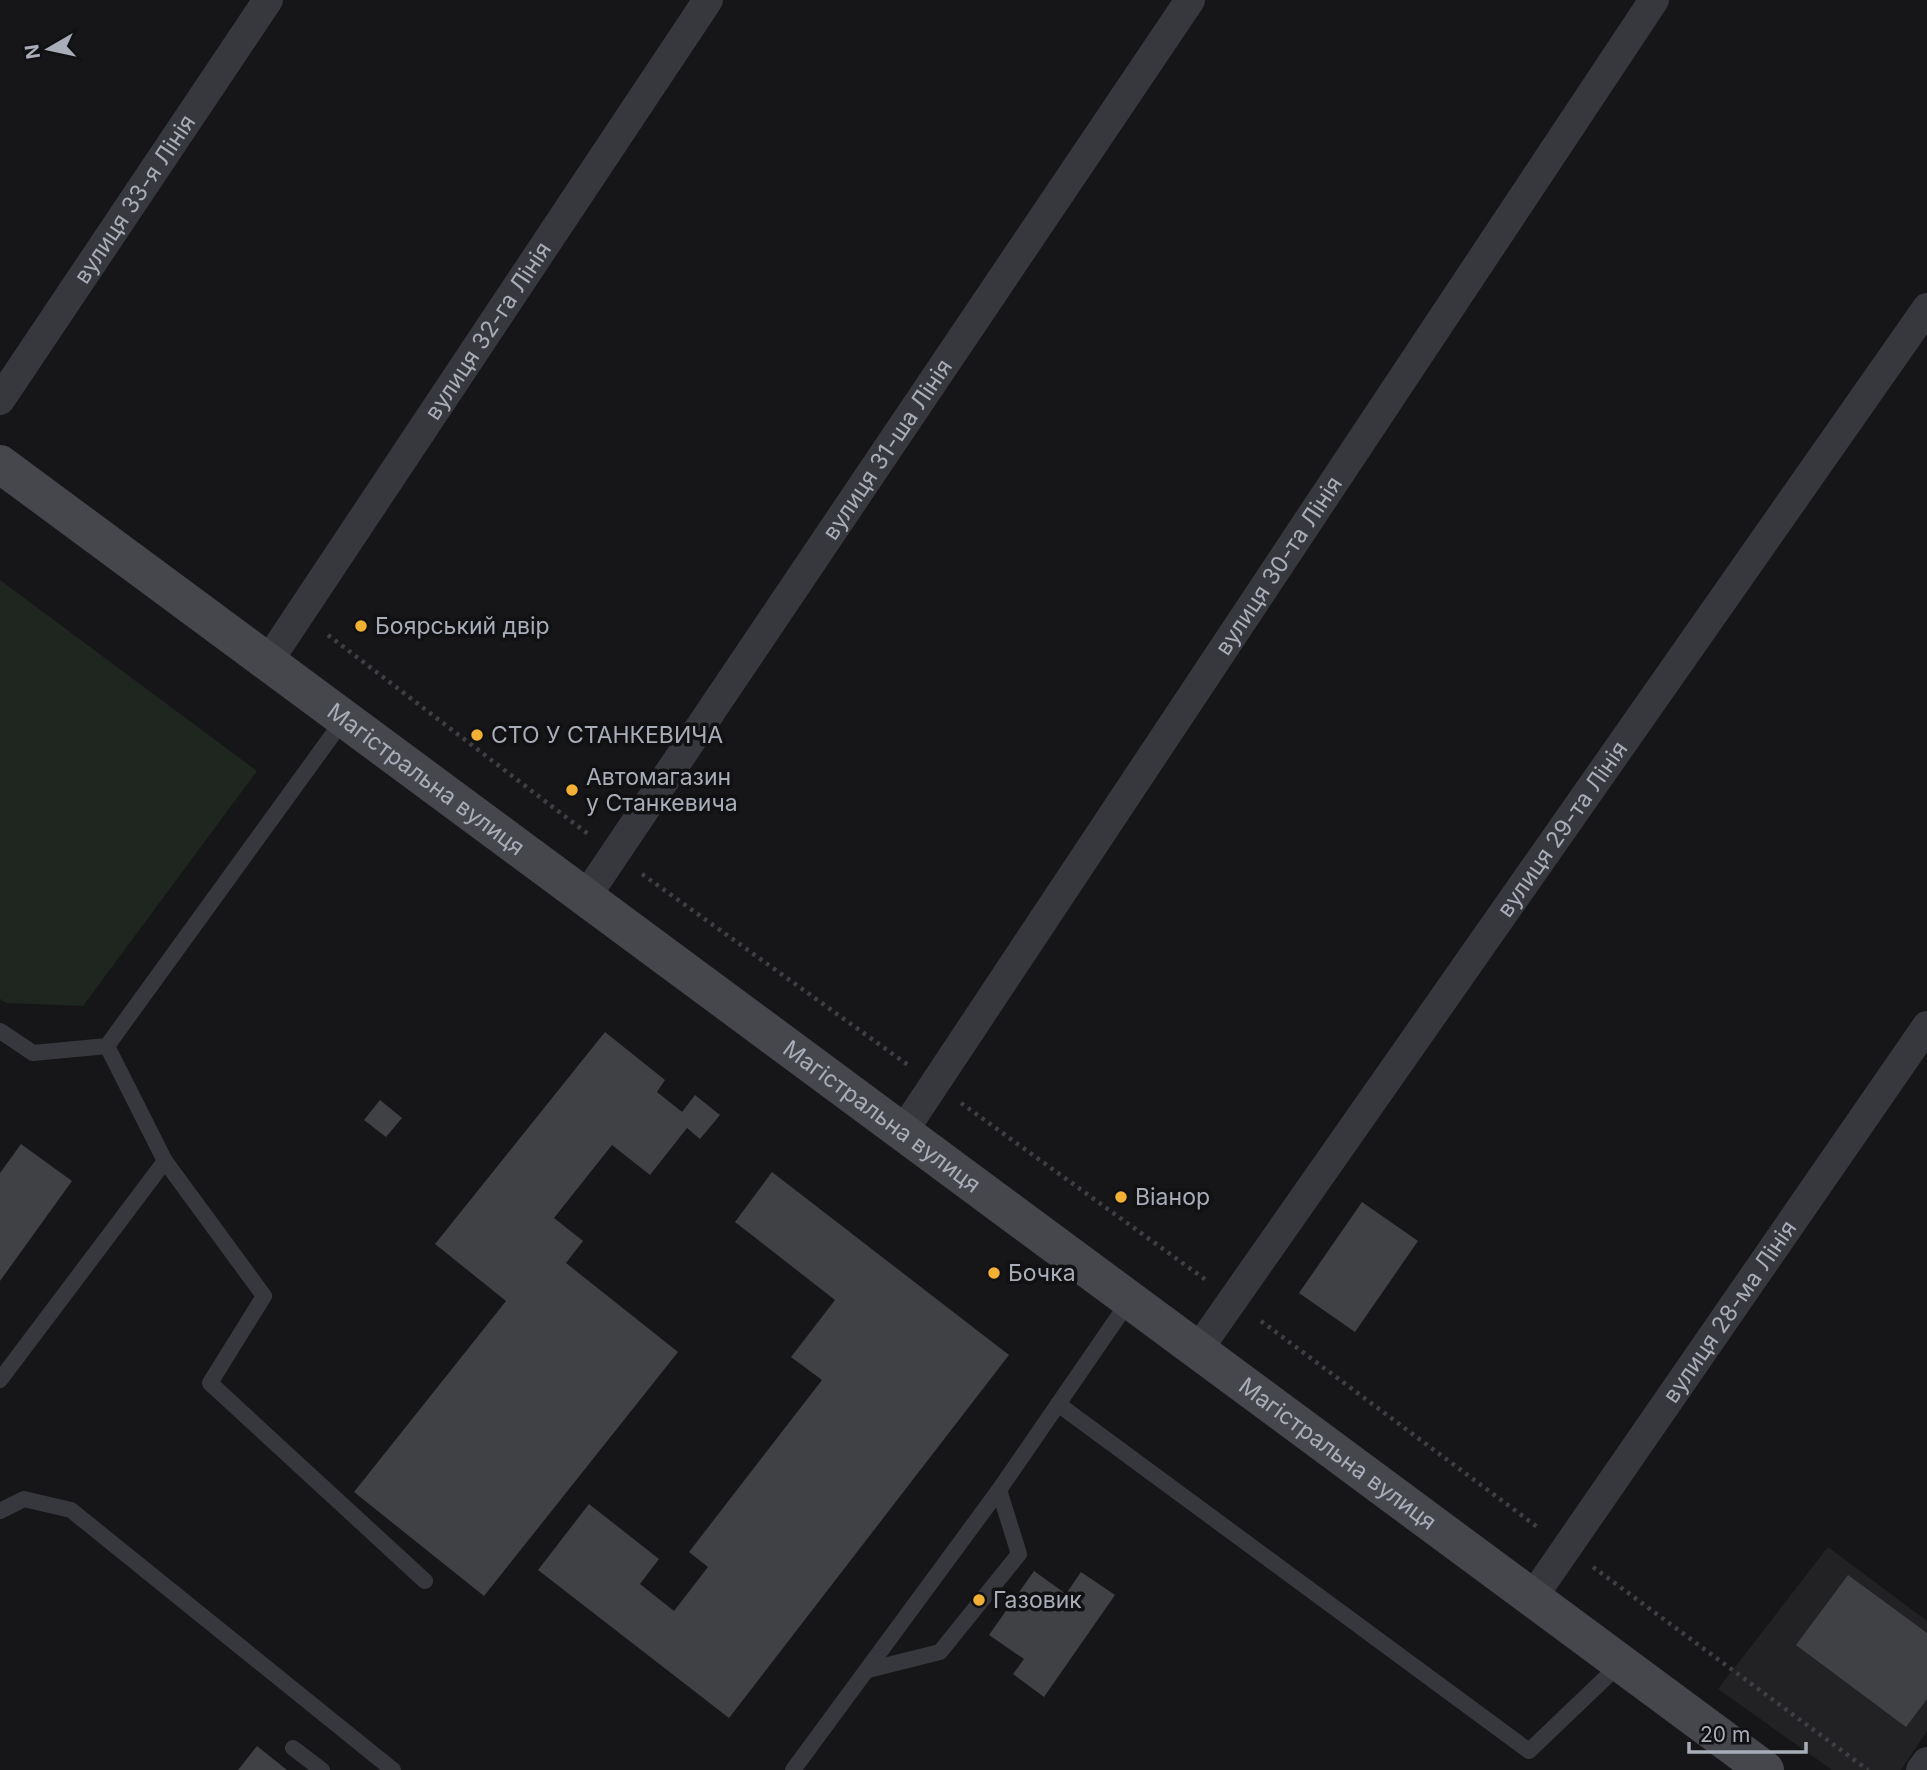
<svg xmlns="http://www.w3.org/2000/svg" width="1927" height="1770" font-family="Inter,sans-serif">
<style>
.built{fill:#222225}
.green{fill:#1e261f}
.building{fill:#404145}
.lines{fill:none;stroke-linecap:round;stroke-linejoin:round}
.path{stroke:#3d3f44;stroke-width:4.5;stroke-dasharray:3.5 5;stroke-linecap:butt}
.lane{stroke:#37383d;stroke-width:16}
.street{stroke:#37383d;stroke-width:30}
.secondary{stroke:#45474d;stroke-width:38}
.poi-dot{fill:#f2b134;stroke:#111113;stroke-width:2.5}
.labels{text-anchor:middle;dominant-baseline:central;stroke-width:7;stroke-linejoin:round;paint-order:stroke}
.street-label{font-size:23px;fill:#a8adb8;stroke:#111113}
.poi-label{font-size:23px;fill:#a8adb8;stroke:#111113;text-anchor:start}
</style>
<rect width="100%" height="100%" fill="#161618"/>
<path class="built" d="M1828,1547L1927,1621V1731L1901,1770H1832L1718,1689Z"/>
<path class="green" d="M0,580L257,771L83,1006L6,1003L0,999Z"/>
<g class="building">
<path d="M605,1032L665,1080L657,1092L682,1112L695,1095L720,1115L700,1139L687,1128L650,1175L612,1145L554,1218L583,1241L566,1263L678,1352L484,1596L354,1492L506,1301L435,1244Z"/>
<path d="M380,1100L402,1118L386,1137L364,1120Z"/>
<path d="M21,1144L72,1181L0,1281V1173Z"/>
<path d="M772,1172L1009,1355L729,1718L538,1570L589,1504L659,1559L640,1584L674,1611L708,1567L689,1552L822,1380L791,1357L835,1300L735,1222Z"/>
<path d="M1362,1202L1418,1241L1355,1332L1299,1293Z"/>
<path d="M1034,1571L1066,1594L1081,1572L1115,1595L1044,1697L1013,1674L1024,1659L989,1635Z"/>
<path d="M1848,1575L1927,1633V1699L1906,1727L1796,1645Z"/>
<path d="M257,1746L287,1770H238Z"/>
</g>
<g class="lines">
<g class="path">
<path d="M328,635L588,834"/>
<path d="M642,874L908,1065"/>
<path d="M961,1103L1206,1280"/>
<path d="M1261,1321L1540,1529"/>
<path d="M1593,1567L1868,1770"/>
</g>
<g class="lane">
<path d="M0,1031L33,1053L107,1046L344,719"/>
<path d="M107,1046L165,1161L264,1296L210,1383L425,1581"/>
<path d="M0,1380L165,1161"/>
<path d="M1058,1404L1529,1751L1620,1664"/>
<path d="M0,1511L24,1499L71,1510L393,1770"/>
<path d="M868,1670L940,1652L1019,1554L999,1490"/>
<path d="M293,1748L322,1770"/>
<path d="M793,1770L999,1490L1129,1301"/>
</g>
<g class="street">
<path id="s1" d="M0,400L268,0"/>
<path id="s2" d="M267,663L708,0"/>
<path id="s3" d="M585,898L1190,0"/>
<path id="s4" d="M902,1133L1654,0"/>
<path id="s5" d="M1197,1351L1927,308"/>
<path id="s6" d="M1532,1598L1927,1026"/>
<path d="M1921,1770L1927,1762"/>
</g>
<path class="secondary" id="s7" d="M0,464L1765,1770"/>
</g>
<g class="poi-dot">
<circle cx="361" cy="626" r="7"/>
<circle cx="477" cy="735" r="7"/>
<circle cx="572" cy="790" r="7"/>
<circle cx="1121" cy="1197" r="7"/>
<circle cx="994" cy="1273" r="7"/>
<circle cx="979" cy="1600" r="7"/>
</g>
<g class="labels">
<g class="street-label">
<text stroke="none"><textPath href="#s1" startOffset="242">вулиця 33-я Лінія</textPath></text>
<text stroke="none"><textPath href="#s2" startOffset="399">вулиця 32-га Лінія</textPath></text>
<text stroke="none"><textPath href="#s3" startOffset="541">вулиця 31-ша Лінія</textPath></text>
<text stroke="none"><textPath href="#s4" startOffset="681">вулиця 30-та Лінія</textPath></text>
<text stroke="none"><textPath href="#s7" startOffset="530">Магістральна вулиця</textPath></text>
<text stroke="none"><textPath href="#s5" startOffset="637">вулиця 29-та Лінія</textPath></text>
<text stroke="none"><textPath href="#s7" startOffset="1097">Магістральна вулиця</textPath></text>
<text stroke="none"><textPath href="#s6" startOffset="348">вулиця 28-ма Лінія</textPath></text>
<text stroke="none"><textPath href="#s7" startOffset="1664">Магістральна вулиця</textPath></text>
</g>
<g class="poi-label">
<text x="375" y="626">Боярський двір</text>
<text x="491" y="735">СТО У СТАНКЕВИЧА</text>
<text x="586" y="777">Автомагазин<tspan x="586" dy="26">у Станкевича</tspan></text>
<text x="1135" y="1197">Віанор</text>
<text x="1008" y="1273">Бочка</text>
<text x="993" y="1600">Газовик</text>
</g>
</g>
<g transform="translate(49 49) rotate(261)" stroke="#111113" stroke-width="5" paint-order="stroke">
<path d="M0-5L12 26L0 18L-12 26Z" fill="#a8adb8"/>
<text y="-10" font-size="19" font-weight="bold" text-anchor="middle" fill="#a8adb8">N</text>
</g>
<path d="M1689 1742v10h117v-10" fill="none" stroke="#a8adb8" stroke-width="3.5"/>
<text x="1700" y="1742" font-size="21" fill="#a8adb8" stroke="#111113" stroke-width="5" paint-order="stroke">20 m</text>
</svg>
